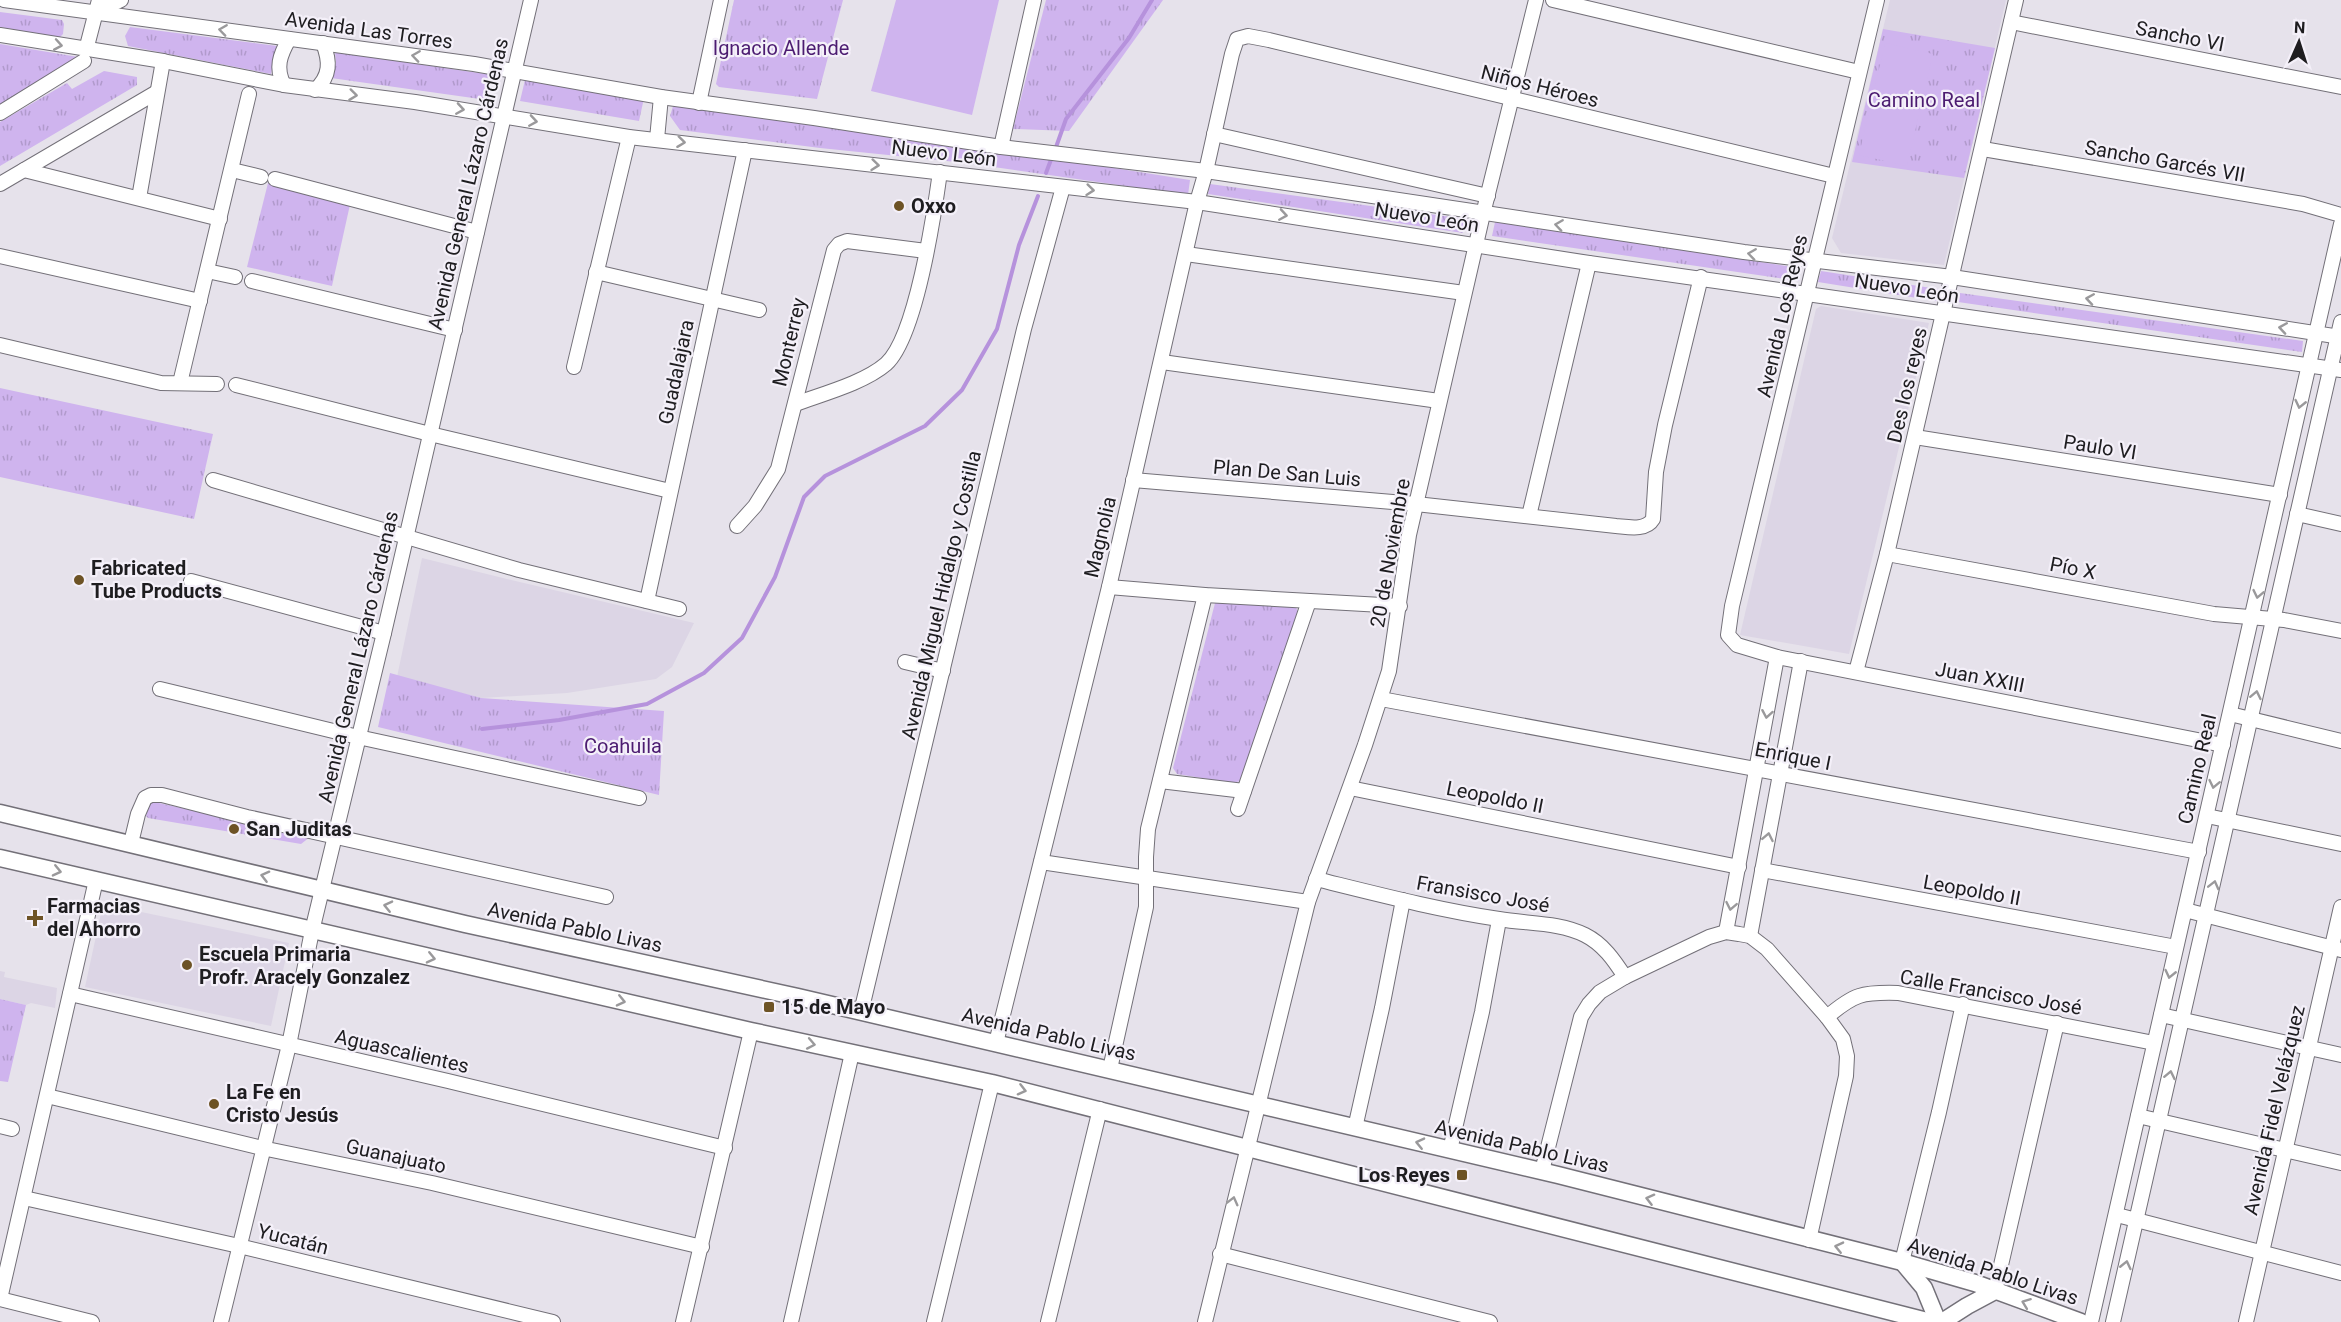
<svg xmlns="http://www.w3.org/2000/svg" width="2341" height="1322" font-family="Roboto,sans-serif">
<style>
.built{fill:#dcd5e5}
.grass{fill:url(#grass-tufts)}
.garden{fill:#cfb4ee}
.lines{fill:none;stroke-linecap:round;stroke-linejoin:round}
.stream{stroke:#b692dc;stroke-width:4}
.minor-casing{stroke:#737078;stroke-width:16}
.major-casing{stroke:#737078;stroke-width:19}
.minor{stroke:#fff;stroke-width:14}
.major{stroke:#fff;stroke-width:16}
.oneway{stroke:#9a999b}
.poi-dot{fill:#6d5325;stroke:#f4f0f9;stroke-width:2}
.labels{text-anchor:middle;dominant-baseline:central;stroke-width:4.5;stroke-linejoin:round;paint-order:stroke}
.street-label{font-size:20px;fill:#1e1d20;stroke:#f4f0f9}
.park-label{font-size:20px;fill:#4c1c71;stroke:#f4f0f9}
.poi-label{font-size:20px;font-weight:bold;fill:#1e1d20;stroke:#f4f0f9;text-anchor:start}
</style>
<defs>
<pattern id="grass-tufts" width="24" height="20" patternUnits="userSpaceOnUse" patternTransform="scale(1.5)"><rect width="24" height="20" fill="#cfb4ee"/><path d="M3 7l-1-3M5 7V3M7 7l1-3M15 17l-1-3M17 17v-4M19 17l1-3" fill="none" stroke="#b19acc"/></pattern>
</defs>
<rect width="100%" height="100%" fill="#e6e2eb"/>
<g class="built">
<path d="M1890,0H2006L1944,265L1841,253L1832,238Z"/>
<path d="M1821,306L1929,323L1849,654L1740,635L1816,309Z"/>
<path d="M422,558L507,579L694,623L672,667L656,679L567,693L481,698L397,677Z"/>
<path d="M103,904L289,943L271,1026L85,987Z"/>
<path d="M0,971L5,972L4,977L57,988L55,1008L31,1003L26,1005L0,999Z"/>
</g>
<g class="grass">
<path d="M734,0H843L817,99L719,87L716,84Z"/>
<path d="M1046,0H1163L1069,131L1013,129Z"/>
<path d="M0,12L62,20L64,24L63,34L59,38L0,27Z"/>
<path d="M130,27L277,46L271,74L128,46L125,36Z"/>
<path d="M1883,29L1995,48L1964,178L1852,162Z"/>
<path d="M0,44L84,58L0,106Z"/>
<path d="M335,52L493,75L487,100L331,78L336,62Z"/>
<path d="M104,71L137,77V85L0,166V122L67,83L72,89Z"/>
<path d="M525,80L644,98L639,121L520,101Z"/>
<path d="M674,103L815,121L1190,180L1188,195L966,163L820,148L680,130L670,116Z"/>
<path d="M269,179L351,200L332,286L247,267Z"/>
<path d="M1210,184L1466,219L1463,233L1208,194Z"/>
<path d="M1495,222L1800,268L1799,281L1492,236Z"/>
<path d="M1821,271L1938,289L1936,301L1818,282Z"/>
<path d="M1960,293L2303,341L2302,352L1958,302Z"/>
<path d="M0,388L213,434L194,519L0,477Z"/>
<path d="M1224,599L1294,603L1298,612L1240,781L1233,783L1177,774L1173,768L1215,603Z"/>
<path d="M390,673L481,698L664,711L659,795L378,727Z"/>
<path d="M150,801L310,837L301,844L148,818L146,816Z"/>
<path d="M0,999L26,1005L8,1082L0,1081Z"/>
</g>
<g class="garden">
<path d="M896,0H999L972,115L871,91Z"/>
<path d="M1885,43L1933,54L1907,166L1859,155Z"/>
</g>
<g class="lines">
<g class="stream">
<path d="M1055,150L1066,119L1129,38L1152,0"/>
<path d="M1046,173L1052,157"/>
<path d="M482,729L559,720L647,704L704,673L742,638L775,577L804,497L825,476L925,426L962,390L997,329L1019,245L1038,196"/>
</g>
<g class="minor-casing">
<g id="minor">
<path d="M4,0L474,64L661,97L814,118L1001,147L1206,171L1744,252L1952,277L2341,337"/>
<path d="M1553,0L1859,72"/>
<path d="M1877,0L1732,606L1728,635L1737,645L1777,657L2223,745"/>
<path d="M96,12L121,0"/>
<path d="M2011,22L2341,87"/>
<path d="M0,35L163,61L284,85L415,102L629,137L1197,202L1589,263L2341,370"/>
<path d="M86,50L99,0"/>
<path d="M284,85C275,68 280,55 289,39"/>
<path d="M315,90C331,76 330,61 323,43"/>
<path d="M699,103L721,0"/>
<path d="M0,113L84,61"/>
<path d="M1214,134L1488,196"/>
<path d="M657,139L661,97"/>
<path d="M1001,147L1034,0"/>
<path d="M1983,149L2303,204L2341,215"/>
<path d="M24,170L220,219"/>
<path d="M232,170L261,177"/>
<path d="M275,179L477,232"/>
<path d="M0,184L157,92"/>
<path d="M139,198L163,61"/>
<path d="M1186,254L1464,293"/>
<path d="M0,256L200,301"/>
<path d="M207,271L235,277"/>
<path d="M596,272L759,310"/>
<path d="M252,281L455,330"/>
<path d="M0,345L161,383L217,384"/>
<path d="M1162,362L1439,401"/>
<path d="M574,367L629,137"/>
<path d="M180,383L249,94"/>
<path d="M236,385L430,434L670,491"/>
<path d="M795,404C822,394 864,383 886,364C916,337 934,215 940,172"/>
<path d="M1915,437L2280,495"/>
<path d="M213,480L519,570L679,609"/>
<path d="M1133,480L1416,504L1616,526C1628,527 1646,531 1653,519L1656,472L1665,425L1701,277"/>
<path d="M2297,514L2341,524"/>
<path d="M1529,516L1589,263"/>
<path d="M737,526L755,506L778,469L834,250L839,244L847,241L926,251"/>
<path d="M1887,554L2214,614L2284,620L2341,631"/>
<path d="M191,581L384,633"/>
<path d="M1109,587L1205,595L1400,606"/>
<path d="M647,601L745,150"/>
<path d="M905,662L943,671"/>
<path d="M1856,672L1887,554L2016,0"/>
<path d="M160,689L358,737L639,798"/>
<path d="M1381,699L2199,852"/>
<path d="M2230,714L2341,741"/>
<path d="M1160,781L1244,791"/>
<path d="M1350,788L1739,867"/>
<path d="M1238,809L1309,601"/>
<path d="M2207,816L2341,844"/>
<path d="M131,843L138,814L145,798L151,795H162L247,817L606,897"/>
<path d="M1041,862L1308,902"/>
<path d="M1762,870L2176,947"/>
<path d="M1316,879C1377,894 1438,910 1499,919C1527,924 1559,922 1585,935C1603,944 1614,960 1625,977"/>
<path d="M2185,910L2341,950"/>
<path d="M1726,932L1777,657"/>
<path d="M1750,936L1801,661"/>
<path d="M70,994L448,1081L725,1148"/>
<path d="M861,1012L1024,329L1063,187"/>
<path d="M2161,1015L2341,1055"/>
<path d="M1827,1017C1854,994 1862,992 1898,993L2154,1043"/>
<path d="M996,1043L1109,587L1197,202L1206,171L1232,54L1237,39L1248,36L1269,40L1834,176"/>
<path d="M1110,1069L1146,907V857L1148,829L1205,595"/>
<path d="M47,1096L262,1148L432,1183L702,1247"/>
<path d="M2138,1116L2341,1163"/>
<path d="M0,1126L12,1129"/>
<path d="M1355,1128L1382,1008L1403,900"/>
<path d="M1450,1150L1482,1012L1499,920"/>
<path d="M1542,1171L1581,1017L1589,1004L1600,992L1625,977L1709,937L1726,932L1739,934L1750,936L1767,949L1827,1017L1843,1039L1847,1056L1846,1076L1809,1240"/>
<path d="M24,1198L239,1246L553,1322"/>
<path d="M2117,1215L2341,1273"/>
<path d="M1220,1254L1490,1322"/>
<path d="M1902,1262L1939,1112L1963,1004"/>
<path d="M1995,1291L2057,1023"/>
<path d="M0,1299L96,880"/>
<path d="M0,1299L92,1322"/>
<path d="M221,1322L289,1045L312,931L384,633L531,0"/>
<path d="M683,1322L751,1031"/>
<path d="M791,1322L852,1053"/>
<path d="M934,1322L992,1083"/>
<path d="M1048,1322L1100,1109"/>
<path d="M1205,1322L1308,902L1365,745L1389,671L1409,535L1483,214L1536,0"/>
<path d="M2091,1322L2341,224"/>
<path d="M2113,1322L2341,322"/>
<path d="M2246,1322L2341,907"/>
</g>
</g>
<g class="major-casing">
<g id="major">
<path d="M0,813L465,924L798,997L1558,1175L1902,1262L1975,1283L2081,1322"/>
<path d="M0,858L751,1031L992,1083L1931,1322"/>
<path d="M1904,1264L1924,1288L1938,1322"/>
<path d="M1942,1322L1967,1306L1995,1291"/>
</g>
</g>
<use href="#minor" class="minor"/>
<use href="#major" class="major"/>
</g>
<defs><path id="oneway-chevron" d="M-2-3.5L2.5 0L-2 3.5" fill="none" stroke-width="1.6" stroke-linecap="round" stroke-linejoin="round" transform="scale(1.5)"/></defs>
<g class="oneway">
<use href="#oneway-chevron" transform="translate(223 30) rotate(-172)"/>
<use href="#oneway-chevron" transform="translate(58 45) rotate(10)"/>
<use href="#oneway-chevron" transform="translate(416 56) rotate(-172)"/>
<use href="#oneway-chevron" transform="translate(353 95) rotate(7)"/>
<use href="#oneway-chevron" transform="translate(460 109) rotate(9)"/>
<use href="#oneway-chevron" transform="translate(533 121) rotate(9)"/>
<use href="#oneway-chevron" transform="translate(681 142) rotate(7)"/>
<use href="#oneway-chevron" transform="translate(875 165) rotate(6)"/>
<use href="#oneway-chevron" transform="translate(1090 190) rotate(6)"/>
<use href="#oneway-chevron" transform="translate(1283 215) rotate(9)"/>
<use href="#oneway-chevron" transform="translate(1559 225) rotate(-172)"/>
<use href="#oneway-chevron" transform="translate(1752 254) rotate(-172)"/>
<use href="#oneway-chevron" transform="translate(2090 299) rotate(-171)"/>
<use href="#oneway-chevron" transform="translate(2283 328) rotate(-171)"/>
<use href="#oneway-chevron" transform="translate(2300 404) rotate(103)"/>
<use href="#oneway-chevron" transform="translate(2258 594) rotate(102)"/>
<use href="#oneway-chevron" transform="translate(2256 695) rotate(-78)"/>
<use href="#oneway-chevron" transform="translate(1767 714) rotate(100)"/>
<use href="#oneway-chevron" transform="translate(2214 784) rotate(102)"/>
<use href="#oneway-chevron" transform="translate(1768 837) rotate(-79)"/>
<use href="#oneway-chevron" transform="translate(57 871) rotate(13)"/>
<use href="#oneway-chevron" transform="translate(265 876) rotate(-166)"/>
<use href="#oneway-chevron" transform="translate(2214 885) rotate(-76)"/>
<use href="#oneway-chevron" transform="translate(388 906) rotate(-167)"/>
<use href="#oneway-chevron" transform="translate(1731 906) rotate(101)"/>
<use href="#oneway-chevron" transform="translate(431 958) rotate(13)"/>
<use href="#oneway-chevron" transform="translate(2170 974) rotate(103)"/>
<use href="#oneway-chevron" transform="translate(621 1001) rotate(13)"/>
<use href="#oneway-chevron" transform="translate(811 1044) rotate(11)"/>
<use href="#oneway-chevron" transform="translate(2170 1075) rotate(-78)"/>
<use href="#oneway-chevron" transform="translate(1022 1090) rotate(14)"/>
<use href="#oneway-chevron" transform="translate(1420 1143) rotate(-167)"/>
<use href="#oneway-chevron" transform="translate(1650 1199) rotate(-166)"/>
<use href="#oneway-chevron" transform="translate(1233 1201) rotate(-76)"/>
<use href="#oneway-chevron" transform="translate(1839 1247) rotate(-167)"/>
<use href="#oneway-chevron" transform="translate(2126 1265) rotate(-77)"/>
<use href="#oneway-chevron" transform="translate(2026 1303) rotate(-159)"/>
</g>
<g class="poi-dot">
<circle cx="899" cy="206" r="6"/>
<circle cx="79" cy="580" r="6"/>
<circle cx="234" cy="829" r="6"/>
<path d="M32 909h6v6h6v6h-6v6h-6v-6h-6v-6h6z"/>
<circle cx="187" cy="965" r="6"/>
<rect x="763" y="1001" width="12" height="12" rx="3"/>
<circle cx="214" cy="1104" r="6"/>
<rect x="1456" y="1169" width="12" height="12" rx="3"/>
</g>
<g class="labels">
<g class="street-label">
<text transform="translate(369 30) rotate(8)">Avenida Las Torres</text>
<text transform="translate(2180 36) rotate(11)">Sancho VI</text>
<text transform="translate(1540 86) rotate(14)">Niños Héroes</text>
<text transform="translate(944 153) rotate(7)">Nuevo León</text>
<text transform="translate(2165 161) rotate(10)">Sancho Garcés VII</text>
<text transform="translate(468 184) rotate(-77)">Avenida General Lázaro Cárdenas</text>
<text transform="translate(1427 217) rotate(9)">Nuevo León</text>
<text transform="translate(1907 288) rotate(9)">Nuevo León</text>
<text transform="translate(1782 316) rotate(-77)">Avenida Los Reyes</text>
<text transform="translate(789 342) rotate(-77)">Monterrey</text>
<text transform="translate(676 372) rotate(-78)">Guadalajara</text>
<text transform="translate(1907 385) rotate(-77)">Des los reyes</text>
<text transform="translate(2100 447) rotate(9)">Paulo VI</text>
<text transform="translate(1287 473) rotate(5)">Plan De San Luis</text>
<text transform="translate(1100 537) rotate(-77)">Magnolia</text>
<text transform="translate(1390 553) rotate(-80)">20 de Noviembre</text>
<text transform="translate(2073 568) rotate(11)">Pío X</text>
<text transform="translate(941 595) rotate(-77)">Avenida Miguel Hidalgo y Costilla</text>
<text transform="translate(358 657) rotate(-77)">Avenida General Lázaro Cárdenas</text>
<text transform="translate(1980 677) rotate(11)">Juan XXIII</text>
<text transform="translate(1793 756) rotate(11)">Enrique I</text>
<text transform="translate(2197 769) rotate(-77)">Camino Real</text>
<text transform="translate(1495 797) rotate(11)">Leopoldo II</text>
<text transform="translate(1972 890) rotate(10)">Leopoldo II</text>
<text transform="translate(1483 894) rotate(10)">Fransisco José</text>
<text transform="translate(575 927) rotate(12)">Avenida Pablo Livas</text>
<text transform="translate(1991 992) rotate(10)">Calle Francisco José</text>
<text transform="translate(1049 1034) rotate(13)">Avenida Pablo Livas</text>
<text transform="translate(402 1051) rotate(13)">Aguascalientes</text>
<text transform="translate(2274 1110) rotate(-77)">Avenida Fidel Velázquez</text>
<text transform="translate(1522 1146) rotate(13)">Avenida Pablo Livas</text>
<text transform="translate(396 1156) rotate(12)">Guanajuato</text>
<text transform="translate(293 1239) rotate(14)">Yucatán</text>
<text transform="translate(1993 1271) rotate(18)">Avenida Pablo Livas</text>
</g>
<g class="park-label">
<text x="781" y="48">Ignacio Allende</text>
<text x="1924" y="100">Camino Real</text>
<text x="623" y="746">Coahuila</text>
</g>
<g class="poi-label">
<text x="911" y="206">Oxxo</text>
<text x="91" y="568">Fabricated<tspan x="91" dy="23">Tube Products</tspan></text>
<text x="246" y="829">San Juditas</text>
<text x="47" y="906">Farmacias<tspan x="47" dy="23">del Ahorro</tspan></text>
<text x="199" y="954">Escuela Primaria<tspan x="199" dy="23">Profr. Aracely Gonzalez</tspan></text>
<text x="781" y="1007">15 de Mayo</text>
<text x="226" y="1092">La Fe en<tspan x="226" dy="23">Cristo Jesús</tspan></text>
<text x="1450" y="1175" text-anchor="end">Los Reyes</text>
</g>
</g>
<g transform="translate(2299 42) rotate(3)" stroke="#f4f0f9" stroke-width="4.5" paint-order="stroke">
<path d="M0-4.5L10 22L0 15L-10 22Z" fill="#1e1d20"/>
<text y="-9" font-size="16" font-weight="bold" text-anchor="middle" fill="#1e1d20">N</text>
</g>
</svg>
